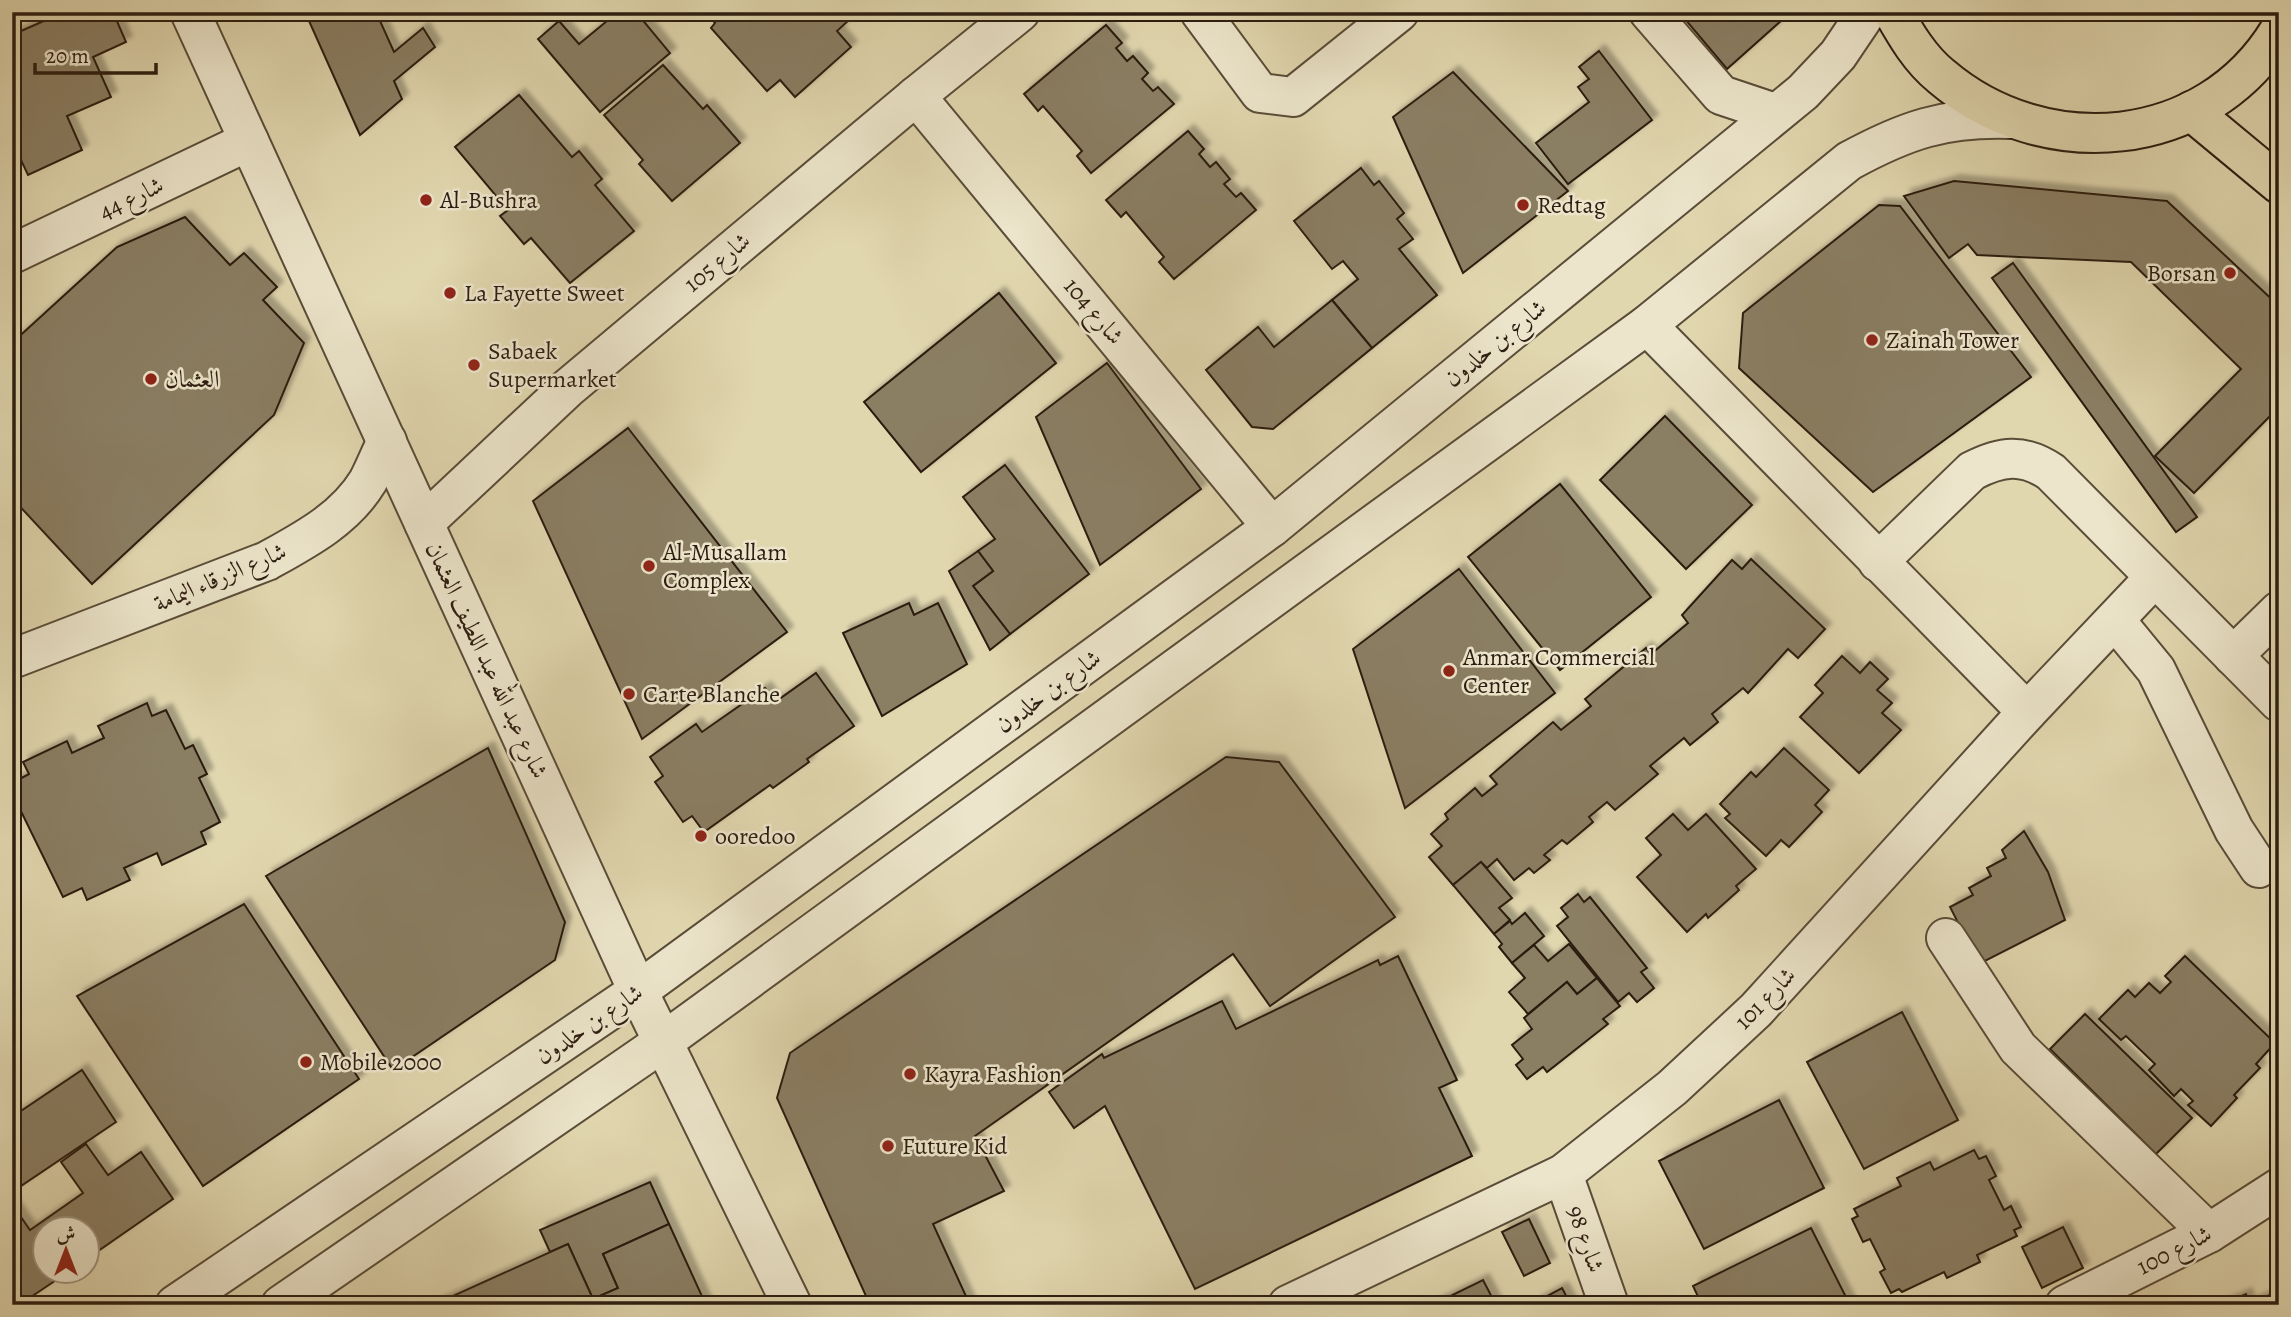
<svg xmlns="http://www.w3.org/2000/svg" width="2291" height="1317" font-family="Alegreya,Amiri,serif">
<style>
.building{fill:#8a7e63;stroke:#2c1d11;stroke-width:2;filter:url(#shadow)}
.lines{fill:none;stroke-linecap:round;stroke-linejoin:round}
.minor-casing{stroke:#594c38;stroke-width:42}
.major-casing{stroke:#2c1d11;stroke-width:42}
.minor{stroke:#ece5cb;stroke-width:38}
.major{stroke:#e1d7af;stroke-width:38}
.poi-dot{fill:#8f2418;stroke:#ece5cb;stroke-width:2.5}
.labels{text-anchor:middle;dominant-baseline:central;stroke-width:5;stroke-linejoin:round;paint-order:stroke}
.street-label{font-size:24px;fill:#2c1d11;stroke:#ece5cb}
.poi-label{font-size:24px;fill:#2c1d11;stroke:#ece5cb;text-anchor:start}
</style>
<defs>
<filter id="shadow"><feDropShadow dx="6" dy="-6" stdDeviation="2" flood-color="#0004"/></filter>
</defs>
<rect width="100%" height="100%" fill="#e1d7af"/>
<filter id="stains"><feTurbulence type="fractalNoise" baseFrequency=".00286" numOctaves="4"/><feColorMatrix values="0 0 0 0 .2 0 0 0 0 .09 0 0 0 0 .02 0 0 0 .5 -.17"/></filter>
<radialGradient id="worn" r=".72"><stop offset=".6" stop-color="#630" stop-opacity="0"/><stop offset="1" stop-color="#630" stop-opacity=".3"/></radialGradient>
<g class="building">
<path d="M64,12H113L126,42L93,57L111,97L67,116L82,150L28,175L12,141V35Z"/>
<path d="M305,12H376L394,52L423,28L435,47L394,81L402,99L360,135Z"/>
<path d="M599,12H636L670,53L600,112L538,39L559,21L579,44L607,21Z"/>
<path d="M706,12H842L849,20L837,31L851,47L795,97L780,80L767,91L711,28L715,23Z"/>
<path d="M1679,12H1791L1727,69Z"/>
<path d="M1106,25L1122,43L1116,48L1127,61L1133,56L1148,73L1142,79L1153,91L1158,87L1174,104L1091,173L1077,156L1082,151L1043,106L1038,111L1024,94Z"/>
<path d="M1599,51L1652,120L1568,184L1536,143L1589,102L1578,87L1589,79L1579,67Z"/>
<path d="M663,65L703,109L707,105L740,143L672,201L639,164L643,160L604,115Z"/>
<path d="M1453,72L1568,191L1463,273L1393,117Z"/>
<path d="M519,95L572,157L579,151L602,179L595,185L634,231L570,283L531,238L524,244L500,216L508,210L455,147Z"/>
<path d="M1188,131L1204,149L1199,154L1210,167L1216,162L1230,179L1224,184L1236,197L1241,193L1256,210L1174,279L1159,262L1164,257L1126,212L1121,217L1106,200Z"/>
<path d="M1361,168L1374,185L1379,181L1404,213L1397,219L1413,239L1399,249L1437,295L1372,348L1332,300L1358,279L1343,261L1332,269L1294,221Z"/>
<path d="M1954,181L2167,201L2279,306V407L2194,493L2155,456L2241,369L2131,262L1977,255L1968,244L1949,258L1904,196Z"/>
<path d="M1879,205L1900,206L2031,377L1873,492L1739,368L1743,313Z"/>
<path d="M185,217L230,265L244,253L277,287L263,300L304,343L274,415L92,584L12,498V343L117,247Z"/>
<path d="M2013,263L2197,517L2176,532L1992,278Z"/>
<path d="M999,293L1056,363L921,472L864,402Z"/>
<path d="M1332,300L1372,348L1273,429L1252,427L1206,370L1258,327L1274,347Z"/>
<path d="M1107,363L1201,489L1100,565L1036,417Z"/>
<path d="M1665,416L1752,505L1686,569L1600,480Z"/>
<path d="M628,428L787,632L642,739L533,501Z"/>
<path d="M1005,465L1089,574L1010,634L973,586L993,571L978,551L995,539L963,497Z"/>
<path d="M1560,484L1651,597L1560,670L1468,557Z"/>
<path d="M978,551L993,571L973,586L1010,634L990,650L949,571Z"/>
<path d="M1751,559L1825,629L1798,658L1788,649L1748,693L1743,688L1712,714L1718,722L1690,745L1684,738L1650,766L1658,774L1615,810L1607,802L1589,817L1593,822L1567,844L1562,840L1544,855L1550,860L1534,873L1529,868L1514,880L1497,859L1487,868L1481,862L1453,885L1429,857L1442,846L1431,834L1448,819L1445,814L1475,788L1482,796L1497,784L1490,776L1553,722L1561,730L1591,706L1585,699L1646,648L1651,654L1688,623L1682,615L1732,560L1742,569Z"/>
<path d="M1459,569L1555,693L1405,808L1353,649Z"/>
<path d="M909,603L914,615L938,603L967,664L882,716L843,633Z"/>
<path d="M1842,656L1860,673L1870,662L1888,679L1877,690L1892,703L1882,713L1901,730L1859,773L1800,717L1823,693L1815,685Z"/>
<path d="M816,673L854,726L807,759L809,762L773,788L770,785L704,832L692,816L683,822L655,782L663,776L650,757L696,724L702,732L765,688L775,702Z"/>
<path d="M147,703L152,716L166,710L185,749L193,745L207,774L199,778L220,822L201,832L206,844L162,865L157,853L124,868L130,880L87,900L82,888L63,897L12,793V783L29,774L23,762L67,741L72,753L104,738L98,726Z"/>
<path d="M488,748L565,922L555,960L393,1070L266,876Z"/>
<path d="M1784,748L1829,790L1815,805L1822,812L1789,847L1781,840L1766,856L1725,818L1730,814L1720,804L1751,772L1756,777Z"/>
<path d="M1226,757L1279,762L1395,917L1270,1006L1233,954L975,1136L1004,1191L933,1224L970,1305H870L777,1098L790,1053Z"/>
<path d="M1673,814L1688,830L1706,814L1756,869L1736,886L1739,890L1708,918L1706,914L1687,932L1637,877L1661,855L1646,838Z"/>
<path d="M2024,831L2048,872L2065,920L1979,964L1950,907L1973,895L1969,888L1991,876L1987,868L2006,858L2002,850Z"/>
<path d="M1481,862L1512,898L1499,908L1510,920L1494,934L1453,885Z"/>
<path d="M1578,894L1584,902L1590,897L1647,968L1641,972L1654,988L1637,1002L1629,993L1618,1002L1557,926L1568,917L1561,908Z"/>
<path d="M244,904L359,1079L203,1186L77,996Z"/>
<path d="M1525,913L1544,936L1512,963L1499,947L1502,944L1494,934L1510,921L1512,924Z"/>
<path d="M1569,944L1597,978L1577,994L1567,982L1528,1014L1509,992L1525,978L1512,963L1534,945L1548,961Z"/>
<path d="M1398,956L1457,1080L1439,1088L1472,1156L1195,1289L1105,1106L1074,1128L1049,1092L1102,1054L1104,1058L1222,1001L1236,1029L1378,960L1380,965Z"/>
<path d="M2185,956L2275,1043L2256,1064L2260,1068L2234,1095L2237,1098L2211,1126L2188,1105L2193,1101L2181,1089L2174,1096L2149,1070L2155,1064L2126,1036L2121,1040L2099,1019L2128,990L2135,997L2149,983L2160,993L2171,982L2165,976Z"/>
<path d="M1597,978L1620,1006L1603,1019L1608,1024L1547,1072L1543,1067L1527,1079L1516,1065L1523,1059L1512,1045L1532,1029L1524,1018L1567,982L1577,994Z"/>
<path d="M1902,1012L1958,1120L1864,1169L1807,1062Z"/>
<path d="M2085,1014L2192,1118L2156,1154L2050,1049Z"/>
<path d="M82,1070L116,1122L12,1192V1117Z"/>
<path d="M1779,1100L1824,1188L1704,1249L1659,1161Z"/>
<path d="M86,1144L108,1175L141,1152L173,1199L88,1258V1230H46V1272H68L19,1305H12V1204L30,1230L83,1193L61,1162Z"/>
<path d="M1974,1150L1979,1159L1986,1156L1996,1176L1989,1180L2004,1210L2011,1206L2021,1227L2014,1230L2017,1236L1977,1255L1980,1262L1947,1278L1944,1272L1902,1292L1899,1289L1891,1293L1880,1272L1885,1269L1870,1239L1863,1242L1852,1219L1858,1216L1854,1209L1901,1186L1897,1178L1930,1162L1934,1170Z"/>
<path d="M650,1182L669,1224L603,1254L618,1288L593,1299L568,1244L550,1252L540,1230Z"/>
<path d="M1529,1219L1550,1263L1524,1276L1502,1232Z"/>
<path d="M669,1224L706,1305H433L568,1244L593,1299L618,1288L603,1254Z"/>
<path d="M2063,1227L2083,1268L2042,1288L2022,1247Z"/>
<path d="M1811,1228L1850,1305H1702L1693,1286Z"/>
<path d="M1483,1280L1496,1305H1432Z"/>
<path d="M1562,1288L1571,1305H1537L1536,1302Z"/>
<path d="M2274,1293L2279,1305H2221L2246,1294L2249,1304Z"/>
</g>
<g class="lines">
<g class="minor-casing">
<g id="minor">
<path d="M190,12L638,991L792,1305"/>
<path d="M1200,12L1260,93L1293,97L1399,12"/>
<path d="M1649,12L1721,95L1775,113"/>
<path d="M916,96L1272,527"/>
<path d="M12,254L249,141"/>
<path d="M1647,325L2027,712"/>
<path d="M424,523L568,388L916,96L1020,12"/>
<path d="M1878,562L1972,471C2001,456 2023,453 2051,472L2279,702"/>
<path d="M2115,620L2156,670L2234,830L2259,868"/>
<path d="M2233,656L2279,611"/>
<path d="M12,659L267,561C305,540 345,519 368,481C375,468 380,454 387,441"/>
<path d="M1946,938L2018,1048L2209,1233"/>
<path d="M1563,1174L1609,1305"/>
<path d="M175,1305L638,991L1272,527L1803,92L1838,55L1867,12"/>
<path d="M281,1305L663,1042L1647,325L1849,161C1906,130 1944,117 2010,119"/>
<path d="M1288,1305L1563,1174L1672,1088L1756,1010L2027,712L2155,577"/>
<path d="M2065,1305L2209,1233L2279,1188"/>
</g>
</g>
<g class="major-casing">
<g id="major">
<path d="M1893,12C1906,35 1920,59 1941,76C2044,164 2206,151 2279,31"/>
<path d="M2191,111L2279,184"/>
</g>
</g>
<use href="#minor" class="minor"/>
<use href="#major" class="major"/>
</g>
<g class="poi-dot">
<circle cx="426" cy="200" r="7"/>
<circle cx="1523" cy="205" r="7"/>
<circle cx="2230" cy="273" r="7"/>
<circle cx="450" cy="293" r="7"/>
<circle cx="1872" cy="340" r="7"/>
<circle cx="474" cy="365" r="7"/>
<circle cx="151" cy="379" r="7"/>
<circle cx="649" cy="566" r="7"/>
<circle cx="1449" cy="671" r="7"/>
<circle cx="629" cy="694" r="7"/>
<circle cx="701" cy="836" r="7"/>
<circle cx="306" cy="1062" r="7"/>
<circle cx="910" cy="1074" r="7"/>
<circle cx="888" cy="1146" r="7"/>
</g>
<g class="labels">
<g class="street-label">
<text transform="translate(131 198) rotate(-26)">شارع 44</text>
<text transform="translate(717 262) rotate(-40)">شارع 105</text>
<text transform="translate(1094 311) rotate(50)">شارع 104</text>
<text transform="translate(1495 343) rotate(-39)">شارع بن خلدون</text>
<text transform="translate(220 577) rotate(-23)">شارع الزرقاء اليمامة</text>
<text transform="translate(487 660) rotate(65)">شارع عبد الله عبد اللطيف العثمان</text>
<text transform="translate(1048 691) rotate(-36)">شارع بن خلدون</text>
<text transform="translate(1765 998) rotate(-46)">شارع 101</text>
<text transform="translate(589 1024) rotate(-34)">شارع بن خلدون</text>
<text transform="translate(1586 1239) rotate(71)">شارع 98</text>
<text transform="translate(2174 1250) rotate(-27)">شارع 100</text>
</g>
<g class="poi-label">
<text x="440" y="200">Al-Bushra</text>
<text x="1537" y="205">Redtag</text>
<text x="2216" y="273" text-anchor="end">Borsan</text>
<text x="464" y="293">La Fayette Sweet</text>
<text x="1886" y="340">Zainah Tower</text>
<text x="488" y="351">Sabaek<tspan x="488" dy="28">Supermarket</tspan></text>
<text x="165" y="379">العثمان</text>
<text x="663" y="552">Al-Musallam<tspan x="663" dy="28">Complex</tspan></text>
<text x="1463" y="657">Anmar Commercial<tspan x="1463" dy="28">Center</tspan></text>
<text x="643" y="694">Carte Blanche</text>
<text x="715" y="836">ooredoo</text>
<text x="320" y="1062">Mobile 2000</text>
<text x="924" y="1074">Kayra Fashion</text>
<text x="902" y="1146">Future Kid</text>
</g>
</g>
<rect width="2291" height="1317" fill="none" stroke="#e1d7af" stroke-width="42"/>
<rect x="14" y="14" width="2263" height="1289" fill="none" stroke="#2c1d11" stroke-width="3.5"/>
<rect x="21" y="21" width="2249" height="1275" fill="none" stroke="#2c1d11" stroke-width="2"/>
<g transform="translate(66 1250)"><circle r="33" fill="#ece5cb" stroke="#9f9581" stroke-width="2"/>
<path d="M0-5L12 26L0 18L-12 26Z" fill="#8f2418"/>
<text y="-10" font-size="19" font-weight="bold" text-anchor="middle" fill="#2c1d11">ش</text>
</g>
<path d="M35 63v10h121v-10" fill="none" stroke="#2c1d11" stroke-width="3.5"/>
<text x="46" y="63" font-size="21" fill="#2c1d11" stroke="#ece5cb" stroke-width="5" paint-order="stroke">20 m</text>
<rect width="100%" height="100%" filter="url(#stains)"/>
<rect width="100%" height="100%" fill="url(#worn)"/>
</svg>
